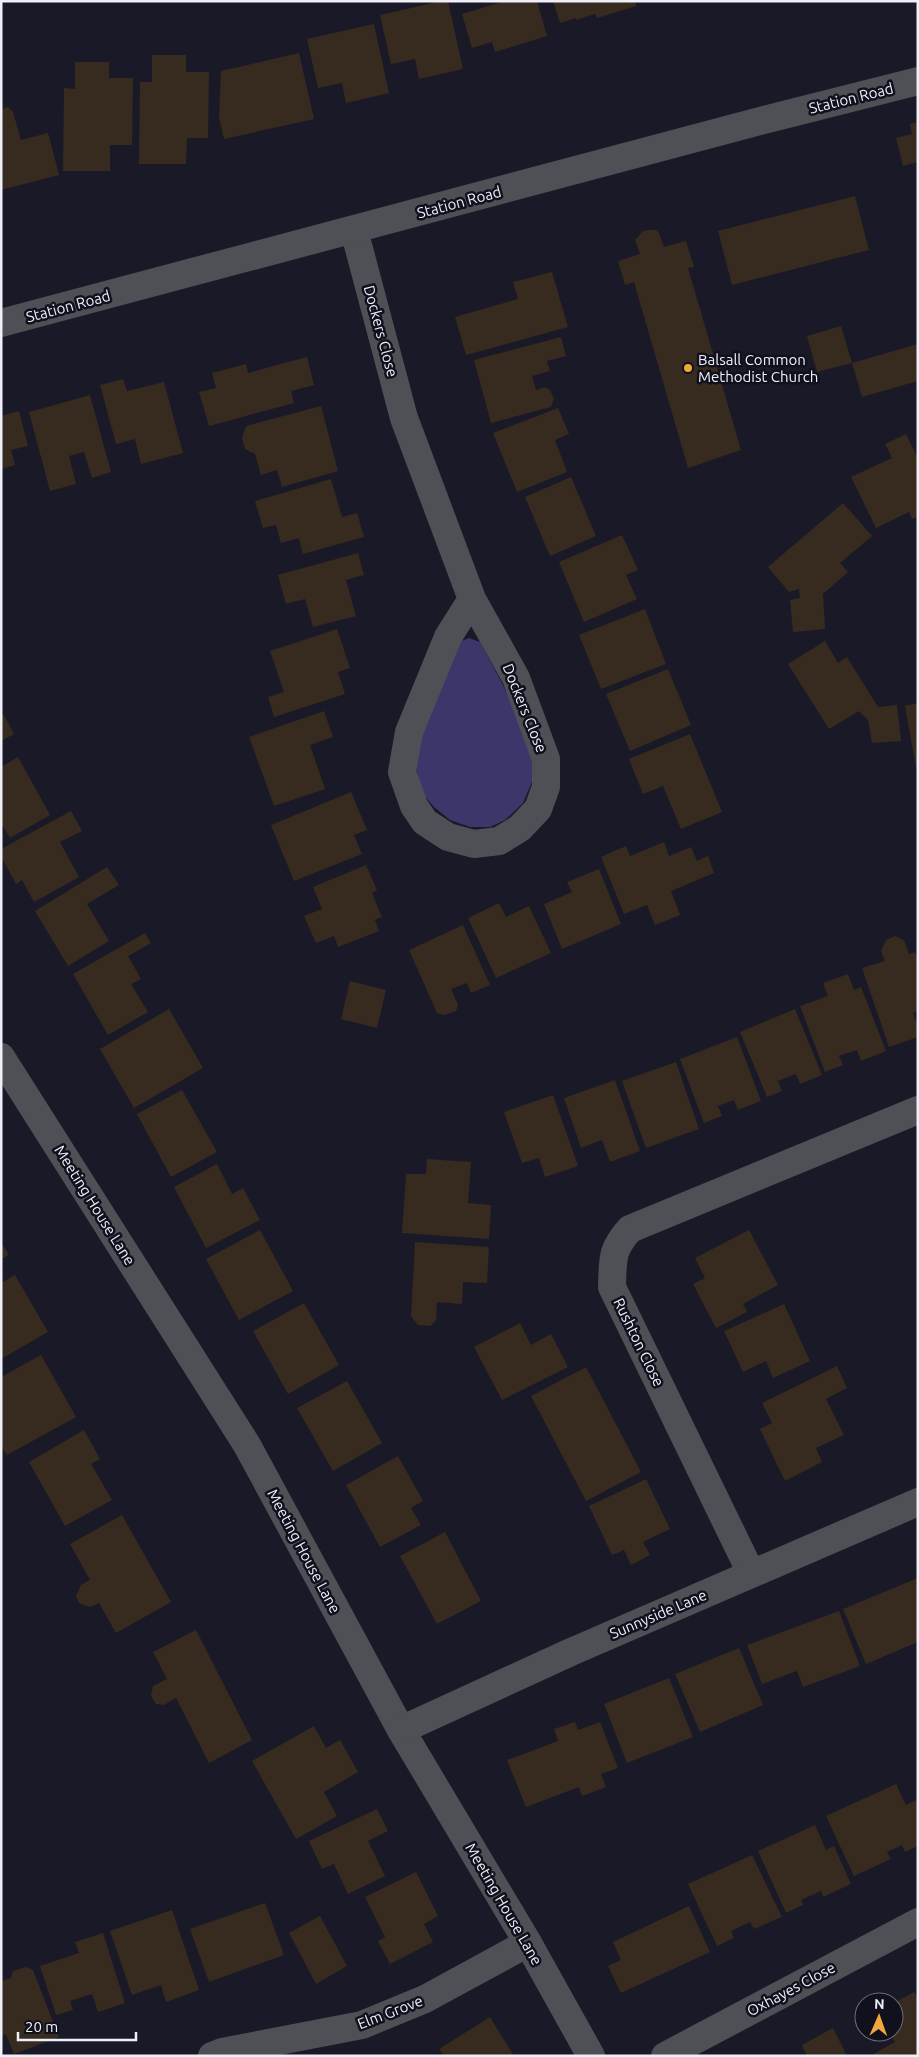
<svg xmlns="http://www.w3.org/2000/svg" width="919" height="2057" font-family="Ubuntu,sans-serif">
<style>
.green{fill:#3d366a}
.building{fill:#362b1e}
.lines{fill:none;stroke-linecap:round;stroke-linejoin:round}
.minor{stroke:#4f4f56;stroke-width:28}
.tertiary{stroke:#4f4f56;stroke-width:28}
.poi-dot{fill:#eea83c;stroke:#11101d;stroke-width:2}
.labels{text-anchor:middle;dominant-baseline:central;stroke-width:5;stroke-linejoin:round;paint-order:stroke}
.street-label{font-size:15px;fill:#efeff9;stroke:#11101d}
.poi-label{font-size:15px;fill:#efeff9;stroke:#11101d;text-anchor:start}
</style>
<rect width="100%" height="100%" fill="#1a1927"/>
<path class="green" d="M469,638L480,642L504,687L534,754V777L523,803L505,820L490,827H470L450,820L434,807L422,793L415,763L419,743L457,643Z"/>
<g class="building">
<path d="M442,1H448L463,69L419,79L415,59L391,64L380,15Z"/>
<path d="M505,1H537L547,36L495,52L492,42L472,48L462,14Z"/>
<path d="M553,1H635L636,6L597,18L595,14L576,20V18L560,23Z"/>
<path d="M374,24L389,93L346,103L342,83L318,88L307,39Z"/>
<path d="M299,53L314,119L224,139L219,118L221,71Z"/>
<path d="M152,55H186V72H209L208,138H187L186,164H139L140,82H152Z"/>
<path d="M75,62H109V78H133L132,145H110V171H63L64,88L75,89Z"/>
<path d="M8,107L13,112L21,140L48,133L59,175L1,190V109Z"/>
<path d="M918,122V162L903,166L896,138L912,134L910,124Z"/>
<path d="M855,196L869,250L732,285L718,231Z"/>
<path d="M650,230H656L659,233L664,247L686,241L694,267L688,268L741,450L688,468L634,282L625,285L618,261L640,254L635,240L643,231Z"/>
<path d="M552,272L568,327L466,355L455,317L518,299L513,282Z"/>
<path d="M841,326L852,363L817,372L807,336Z"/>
<path d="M561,337L566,356L547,361L550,371L532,376L536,390L545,387L550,390L554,399L551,407L491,423L474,360Z"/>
<path d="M918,344V381L862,397L852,363Z"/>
<path d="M307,357L314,385L291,391L294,403L209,426L199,392L216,388L212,373L246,364L248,373Z"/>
<path d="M123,379L127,391L164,382L183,453L141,464L135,439L116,444L100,385Z"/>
<path d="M90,395L111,472L92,478L84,452L69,456L76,484L50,491L29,412Z"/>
<path d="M321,406L338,471L282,487L277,470L261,475L255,454L245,449L242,438L246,426Z"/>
<path d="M558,408L569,434L555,440L567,472L517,492L493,433Z"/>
<path d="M19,411L28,446L11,450L15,465L1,469V416Z"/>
<path d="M906,434L918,458V517L912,519L909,512L876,528L851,477L892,458L885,444Z"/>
<path d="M571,477L596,536L550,556L525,497Z"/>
<path d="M331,479L342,517L357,513L364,537L303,554L299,538L281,543L276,525L263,528L255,501Z"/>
<path d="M843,503L872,536L840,563L848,572L823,594L825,629L793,632L790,600L800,598L799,589L789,592L768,567Z"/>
<path d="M622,535L638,570L626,575L637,599L584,622L559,562Z"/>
<path d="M358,553L364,575L346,580L356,616L313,627L305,599L286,604L278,575Z"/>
<path d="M645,609L666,664L601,689L579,635Z"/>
<path d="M337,629L350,668L338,672L345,694L274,717L268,697L284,692L270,651Z"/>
<path d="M825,641L838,663L847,657L878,707L897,705L901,741L872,743L868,720L859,711L829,729L788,664Z"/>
<path d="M668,669L691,725L630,751L606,694Z"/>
<path d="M918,703V773H917L905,706Z"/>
<path d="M324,711L333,737L310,745L325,789L274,806L249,737Z"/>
<path d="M4,715L14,734L1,741V716Z"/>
<path d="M690,734L722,812L681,829L663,786L643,794L629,759Z"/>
<path d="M18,757L50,815L10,838L1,823V767Z"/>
<path d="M351,792L367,830L354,835L362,854L294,881L271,825Z"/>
<path d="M71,811L82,831L60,842L79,877L34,902L22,880L16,884L1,856V849Z"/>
<path d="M664,842L669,856L691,847L697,861L708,856L714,873L671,891L680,915L655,925L647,905L624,914L601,857L626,846L630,856Z"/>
<path d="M366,865L377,890L372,893L382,917L375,920L379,931L338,947L334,936L316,943L304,916L322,909L313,887Z"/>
<path d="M107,867L119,885L87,904L109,941L68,966L35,911Z"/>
<path d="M599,869L621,924L562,949L544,904L572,892L567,882Z"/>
<path d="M499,903L506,917L529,906L551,953L496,978L468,918Z"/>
<path d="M463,925L490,985L471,993L467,983L451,989L458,1005L456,1011L445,1015L437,1013L409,950Z"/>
<path d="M145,933L151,943L128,956L141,979L131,984L148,1012L108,1035L73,974Z"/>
<path d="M895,936L904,940L909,954L915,952L918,959V1011L913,1013L918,1027V1037L889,1047L862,968L885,961L881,951L886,940Z"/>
<path d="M848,974L854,990L861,987L886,1051L861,1061L857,1050L839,1056L843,1065L825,1072L800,1006L828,996L823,983Z"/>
<path d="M350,981L386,990L377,1028L341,1019Z"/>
<path d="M169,1009L203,1068L134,1108L100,1049Z"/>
<path d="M795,1009L822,1075L800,1084L796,1074L778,1081L782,1091L767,1097L740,1032Z"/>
<path d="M737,1037L761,1101L738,1110L734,1100L718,1106L722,1116L704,1123L680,1059Z"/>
<path d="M676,1062L699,1129L646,1148L622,1081Z"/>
<path d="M615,1080L640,1151L610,1162L602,1140L581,1148L564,1098Z"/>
<path d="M182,1090L217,1152L171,1177L137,1114Z"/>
<path d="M553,1095L578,1166L545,1177L539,1158L522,1163L504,1112Z"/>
<path d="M427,1159L471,1162L468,1203L491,1205L489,1239L402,1233L406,1174H426Z"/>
<path d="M217,1164L232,1194L243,1188L260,1220L206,1248L174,1187Z"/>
<path d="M260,1230L293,1291L239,1320L206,1259Z"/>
<path d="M749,1230L778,1285L743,1304L747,1312L716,1328L693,1284L705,1278L695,1258Z"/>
<path d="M1,1242L9,1255L1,1259Z"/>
<path d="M415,1242L489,1247L487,1283L463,1282L462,1304L437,1302L436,1320L430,1326L418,1325L411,1316Z"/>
<path d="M15,1275L48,1332L1,1359V1283Z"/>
<path d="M304,1303L339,1365L288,1394L253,1331Z"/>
<path d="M784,1304L810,1361L773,1378L766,1361L743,1372L724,1331Z"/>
<path d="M520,1323L531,1345L551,1334L568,1367L502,1400L474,1347Z"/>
<path d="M41,1355L76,1417L7,1455L1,1446V1377Z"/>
<path d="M837,1366L847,1388L826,1399L844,1435L816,1448L822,1462L785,1481L760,1429L772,1423L762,1403Z"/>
<path d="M586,1367L641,1472L586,1501L531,1396Z"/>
<path d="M347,1381L382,1443L333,1471L297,1408Z"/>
<path d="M84,1430L100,1459L91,1464L112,1500L65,1526L29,1462Z"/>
<path d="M398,1456L423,1501L411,1508L421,1525L380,1547L346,1485Z"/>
<path d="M646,1479L670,1529L643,1542L650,1555L631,1565L624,1550L612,1555L589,1506Z"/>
<path d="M122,1515L171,1602L116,1633L99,1603L90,1607L79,1603L76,1596L81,1585L90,1580L70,1544Z"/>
<path d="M445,1532L481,1601L437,1624L400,1556Z"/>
<path d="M918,1578V1642L866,1664L843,1609Z"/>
<path d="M839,1611L860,1666L803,1687L797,1671L762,1684L747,1645Z"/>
<path d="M196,1630L252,1740L209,1763L176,1698L164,1705L156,1704L151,1696L153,1686L167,1679L153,1652Z"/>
<path d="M739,1648L763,1705L700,1732L675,1674Z"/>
<path d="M669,1678L693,1737L627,1763L604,1704Z"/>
<path d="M575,1722L578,1730L600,1722L618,1768L601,1774L606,1787L582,1796L579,1787L526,1807L507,1760L558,1741L554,1729Z"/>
<path d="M314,1726L326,1748L340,1740L358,1772L324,1792L337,1816L296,1839L252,1761Z"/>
<path d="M896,1784L906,1805L916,1800L918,1804V1846L905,1852L902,1845L887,1852L891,1859L854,1876L826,1816Z"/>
<path d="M377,1809L388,1831L368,1841L385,1876L348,1894L334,1864L322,1869L309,1841Z"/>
<path d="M815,1825L826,1850L834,1846L851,1884L823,1897L821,1891L801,1900L803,1905L786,1913L758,1851Z"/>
<path d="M752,1855L782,1917L754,1929L750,1922L731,1931L734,1938L717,1946L688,1884Z"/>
<path d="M416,1872L438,1916L424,1924L433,1942L390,1964L378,1941L385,1937L365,1897Z"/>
<path d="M265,1903L284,1955L209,1982L190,1929Z"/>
<path d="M689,1906L710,1952L621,1993L608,1966L621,1960L613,1942Z"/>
<path d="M172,1910L199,1990L166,2002L161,1985L132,1995L110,1931Z"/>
<path d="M320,1916L347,1966L316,1984L289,1933Z"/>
<path d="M103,1933L125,2003L98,2012L92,1994L70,2001L73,2010L56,2015L40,1966L79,1953L75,1942Z"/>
<path d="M26,1967L33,1970L59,2037L14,2054L6,2034L1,2036V1981L11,1978L13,1971Z"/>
<path d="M914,1992L918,1998V2056H870L895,2042L889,2032H894V2003Z"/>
<path d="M490,2017L514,2056H444L439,2049Z"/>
<path d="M833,2028L847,2056H807L802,2045Z"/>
</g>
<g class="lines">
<g class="minor">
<path d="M354,230L404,418L472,599L516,678L546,759V787L538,809L520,828L499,841L474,844L448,837L425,822L414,806L402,772L409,732L448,637L472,599"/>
<path d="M1,1057L247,1445L401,1730L528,1943L591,2056"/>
<path d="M751,1573L612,1287C613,1259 611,1250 630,1229L918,1110"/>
<path d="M401,1730L571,1652L918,1502"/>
<path d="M212,2056L222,2052L362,2025L425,1999L528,1943"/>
<path d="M665,2056L918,1922"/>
</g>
<path class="tertiary" d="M1,323L760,121L918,81"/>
</g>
<circle class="poi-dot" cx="688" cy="368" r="5"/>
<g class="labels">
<g class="street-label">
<text transform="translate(851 98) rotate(-14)">Station Road</text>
<text transform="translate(459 202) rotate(-15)">Station Road</text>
<text transform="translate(68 306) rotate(-15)">Station Road</text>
<text transform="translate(381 331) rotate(75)">Dockers Close</text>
<text transform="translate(525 708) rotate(68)">Dockers Close</text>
<text transform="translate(95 1205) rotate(58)">Meeting House Lane</text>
<text transform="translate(639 1342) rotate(64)">Rushton Close</text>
<text transform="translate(304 1551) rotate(62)">Meeting House Lane</text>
<text transform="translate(658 1614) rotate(-23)">Sunnyside Lane</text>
<text transform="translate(504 1904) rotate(60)">Meeting House Lane</text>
<text transform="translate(791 1989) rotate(-28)">Oxhayes Close</text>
<text transform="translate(390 2012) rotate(-21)">Elm Grove</text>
</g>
<g class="poi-label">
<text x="698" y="359">Balsall Common<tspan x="698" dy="17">Methodist Church</tspan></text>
</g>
</g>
<rect width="919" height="2057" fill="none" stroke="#efeff9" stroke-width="5"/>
<g transform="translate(879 2017) rotate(2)"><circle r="24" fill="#11101d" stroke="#6a6975"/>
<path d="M0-4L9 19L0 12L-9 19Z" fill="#eea83c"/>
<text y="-8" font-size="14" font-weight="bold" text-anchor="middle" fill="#efeff9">N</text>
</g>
<path d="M18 2032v8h118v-8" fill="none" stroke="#efeff9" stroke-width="2.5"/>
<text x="25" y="2032" font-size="15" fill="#efeff9" stroke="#11101d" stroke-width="4" paint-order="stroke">20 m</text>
</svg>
